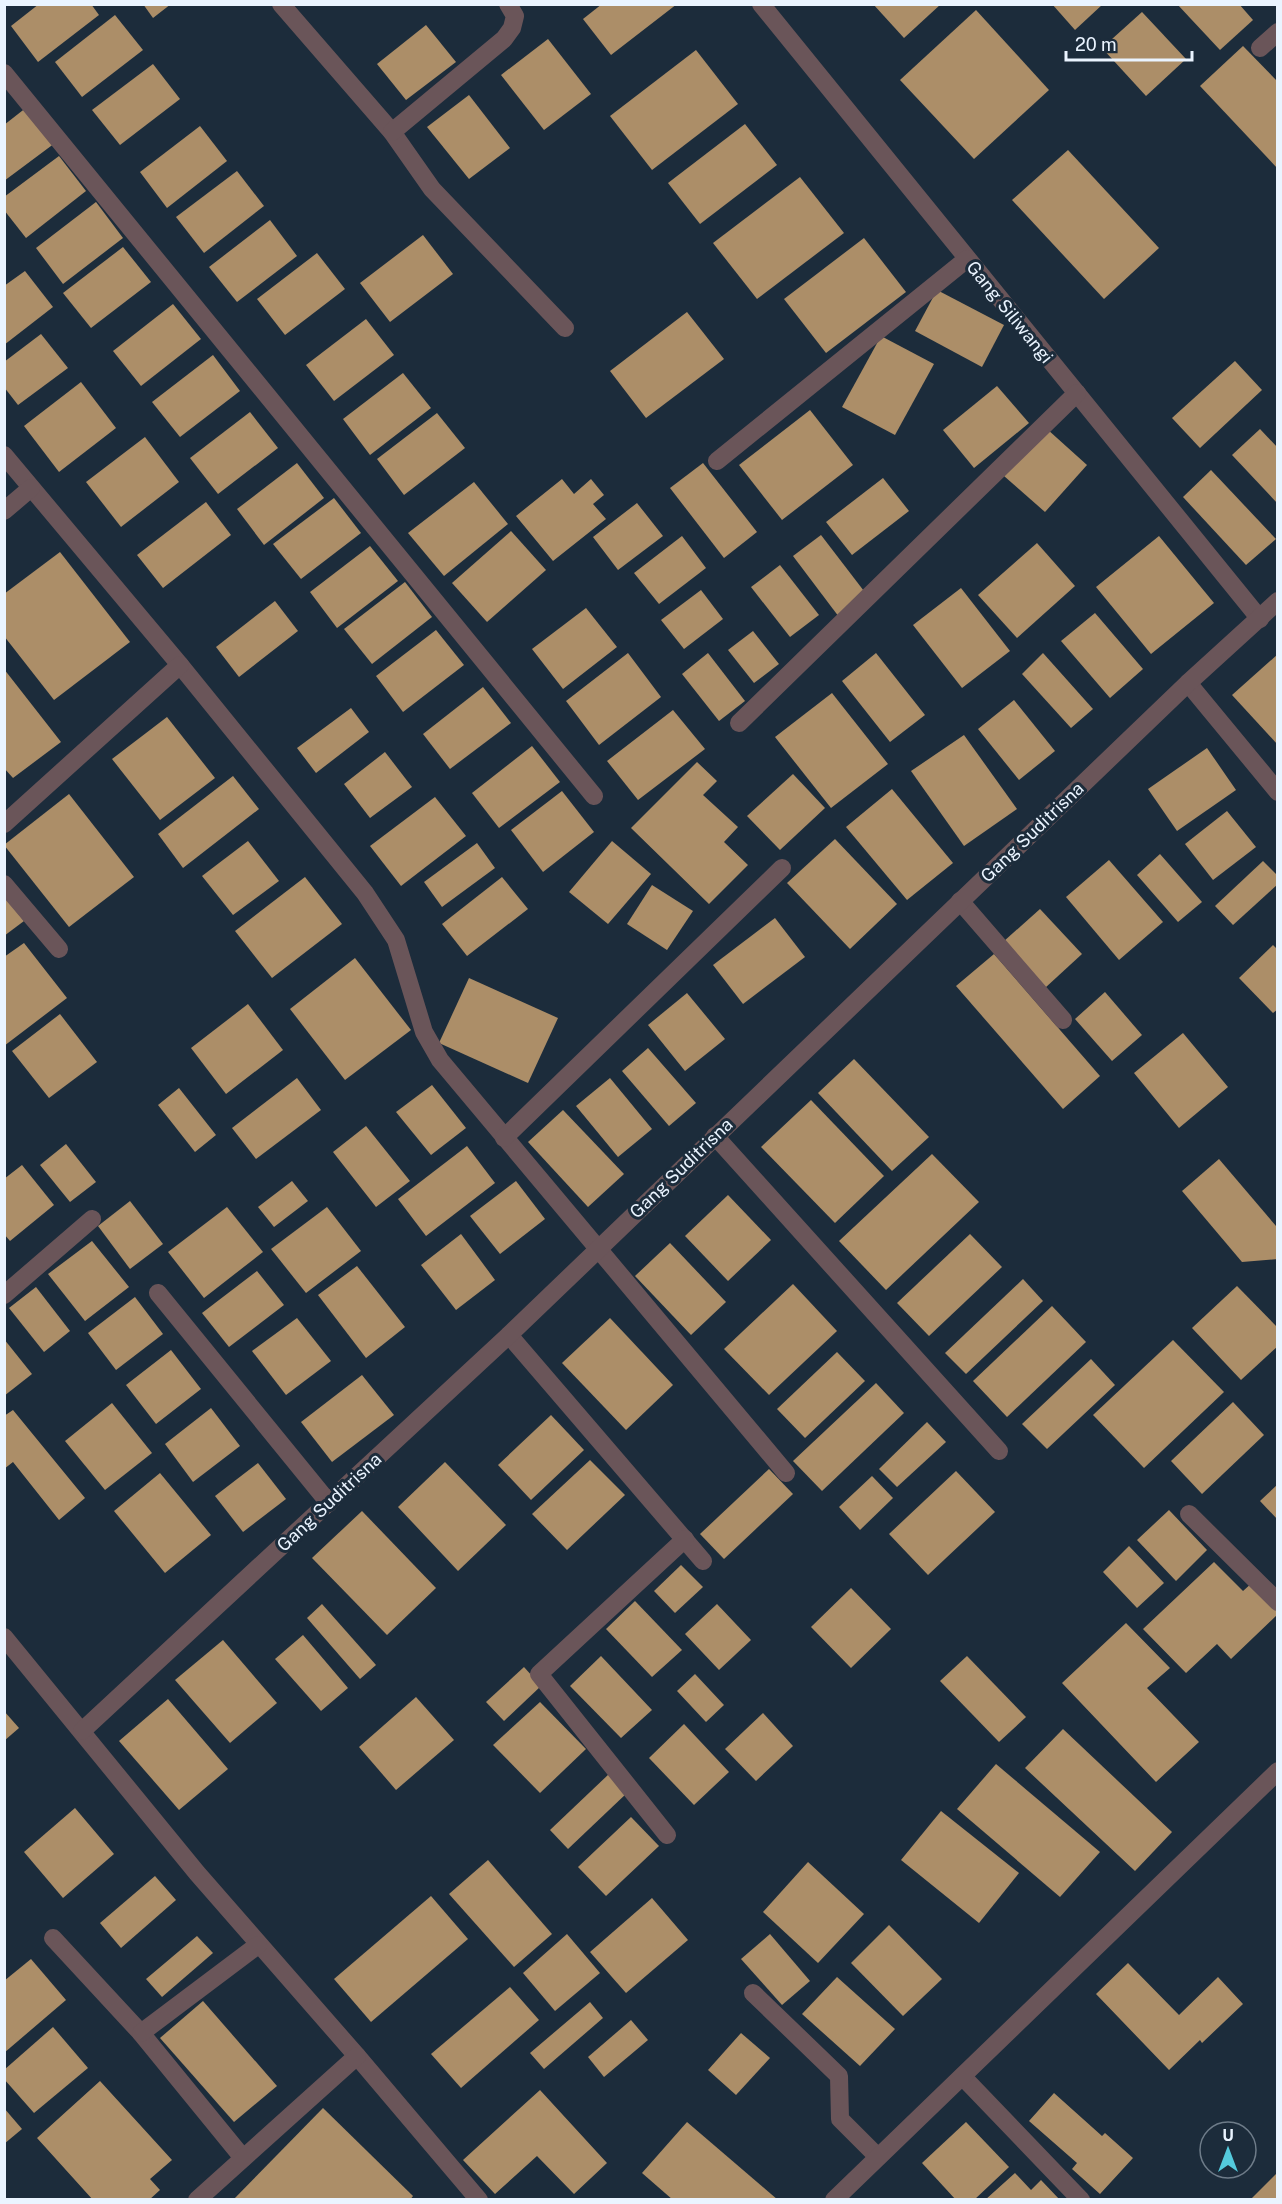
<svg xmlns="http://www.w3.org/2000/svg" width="1282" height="2204" font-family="'Public Sans',sans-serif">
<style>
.building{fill:#ac8e68}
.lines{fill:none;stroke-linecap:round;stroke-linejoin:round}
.minor{stroke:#6a5559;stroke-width:18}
.labels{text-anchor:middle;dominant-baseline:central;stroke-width:6;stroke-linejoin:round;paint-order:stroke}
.street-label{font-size:18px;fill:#eaf4ff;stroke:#1c2c3b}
</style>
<rect width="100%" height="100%" fill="#1c2c3b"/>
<g class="building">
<path d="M39,4H91L99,15L38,62L11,26Z"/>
<path d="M143,4H171L153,18Z"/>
<path d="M602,4H677L611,55L583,19Z"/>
<path d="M873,4H941L904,38Z"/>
<path d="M1052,4H1103L1075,30Z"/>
<path d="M1177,4H1239L1253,20L1220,50Z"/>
<path d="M976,10L1049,90L974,159L900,80Z"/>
<path d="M1142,12L1186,59L1146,96L1102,48Z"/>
<path d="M115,15L143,50L82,97L55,62Z"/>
<path d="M426,25L456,62L406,100L377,64Z"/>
<path d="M548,39L591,94L544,130L501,75Z"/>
<path d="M1243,46L1278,82V169L1200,86Z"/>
<path d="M696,50L738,104L652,170L610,116Z"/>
<path d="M153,64L180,99L120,145L92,110Z"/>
<path d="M469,95L510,148L469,179L427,127Z"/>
<path d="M27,107L55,143L4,181V125Z"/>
<path d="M745,124L777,165L700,224L668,183Z"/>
<path d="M200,126L227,161L167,208L140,172Z"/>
<path d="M1068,150L1159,248L1104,299L1012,200Z"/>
<path d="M59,156L86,191L26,238L4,210V197Z"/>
<path d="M237,171L264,206L204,253L176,217Z"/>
<path d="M800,177L844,233L757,299L713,243Z"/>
<path d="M96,202L123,238L63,284L36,248Z"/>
<path d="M270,220L297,256L237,302L209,267Z"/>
<path d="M423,235L453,274L390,322L360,283Z"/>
<path d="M864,238L906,292L826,353L784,299Z"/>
<path d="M123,247L151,282L91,328L63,293Z"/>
<path d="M317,253L345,289L285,335L257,299Z"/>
<path d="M25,271L53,307L4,345V286Z"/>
<path d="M937,290L1004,325L982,367L915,331Z"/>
<path d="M173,304L201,339L141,386L113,351Z"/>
<path d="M687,312L724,359L646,418L610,371Z"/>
<path d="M366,319L394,355L334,401L306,365Z"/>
<path d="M41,334L68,368L18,405L4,387V362Z"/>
<path d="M881,336L934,364L895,435L842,407Z"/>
<path d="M213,355L240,391L180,437L152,402Z"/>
<path d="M1235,361L1262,390L1200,448L1172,418Z"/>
<path d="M403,373L431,408L370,455L343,419Z"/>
<path d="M81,382L116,428L59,472L24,426Z"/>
<path d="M997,386L1029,423L974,468L943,430Z"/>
<path d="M810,410L853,465L782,520L739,465Z"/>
<path d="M250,412L278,448L218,494L190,458Z"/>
<path d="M437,413L465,448L404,495L377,459Z"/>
<path d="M1047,429L1087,465L1045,512L1004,476Z"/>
<path d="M1260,429L1278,448V504L1232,455Z"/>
<path d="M145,437L179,482L121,527L86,482Z"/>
<path d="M297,463L324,498L264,545L237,509Z"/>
<path d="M703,463L757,532L724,558L670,488Z"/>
<path d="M1211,470L1276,539L1246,565L1183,497Z"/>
<path d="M883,478L909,511L852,555L826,522Z"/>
<path d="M562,479L574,494L591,479L604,495L593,504L606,519L553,561L516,516Z"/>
<path d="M474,482L508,524L444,576L408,533Z"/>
<path d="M334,498L361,533L301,579L273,544Z"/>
<path d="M206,502L231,535L163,588L137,555Z"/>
<path d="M637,503L663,536L618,570L593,537Z"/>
<path d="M511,531L546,570L487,622L452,583Z"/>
<path d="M821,535L867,595L839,617L793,556Z"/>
<path d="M682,536L706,568L659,604L634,573Z"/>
<path d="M1159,536L1214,603L1151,654L1096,587Z"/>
<path d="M1037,543L1075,586L1017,638L978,595Z"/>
<path d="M370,546L398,581L337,628L310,592Z"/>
<path d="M60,552L130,642L54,700L4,636V594Z"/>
<path d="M780,565L819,615L790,637L751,587Z"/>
<path d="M405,582L432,617L372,664L344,629Z"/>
<path d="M961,588L1010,651L962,688L913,625Z"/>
<path d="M701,590L723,619L684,649L661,620Z"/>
<path d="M275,601L298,631L239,677L216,647Z"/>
<path d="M586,608L617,647L563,689L532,649Z"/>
<path d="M1095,613L1143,669L1110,698L1061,641Z"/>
<path d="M436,630L464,665L403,712L376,676Z"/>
<path d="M753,631L779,664L754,683L728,650Z"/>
<path d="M628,653L661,697L599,745L566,701Z"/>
<path d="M708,653L745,701L719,721L682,674Z"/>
<path d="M876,653L925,715L890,742L842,681Z"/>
<path d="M1043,653L1093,709L1071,728L1022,674Z"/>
<path d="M1278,654V745L1232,695Z"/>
<path d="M4,669L61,742L13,778L4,768Z"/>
<path d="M483,687L511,723L450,769L423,734Z"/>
<path d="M832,693L888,764L831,808L775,737Z"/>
<path d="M1014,700L1055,751L1019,780L978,729Z"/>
<path d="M351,708L369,732L316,773L297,748Z"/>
<path d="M673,710L705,749L638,800L607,761Z"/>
<path d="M167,717L215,778L160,820L112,759Z"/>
<path d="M964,735L1017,809L964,846L911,771Z"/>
<path d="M532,746L560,782L499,828L472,793Z"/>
<path d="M1207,748L1236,790L1177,831L1148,789Z"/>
<path d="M385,752L412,787L370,818L344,784Z"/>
<path d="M697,762L717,781L703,795L738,827L724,842L748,865L709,904L631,828Z"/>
<path d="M793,774L825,808L780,850L747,816Z"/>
<path d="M233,776L259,809L183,868L158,834Z"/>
<path d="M892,789L953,863L907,900L846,827Z"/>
<path d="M562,791L594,832L543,872L511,830Z"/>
<path d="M69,794L134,877L69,927L4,845Z"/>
<path d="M435,797L466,836L401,886L370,846Z"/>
<path d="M1227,811L1256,847L1213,880L1185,844Z"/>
<path d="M835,839L897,904L850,949L787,883Z"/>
<path d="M248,841L279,881L233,915L202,876Z"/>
<path d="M612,841L651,874L608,924L569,892Z"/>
<path d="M477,843L495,868L442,907L424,882Z"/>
<path d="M1160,854L1202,902L1178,922L1137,875Z"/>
<path d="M1109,860L1163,922L1119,960L1066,897Z"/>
<path d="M1263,861L1278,876V884L1233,925L1215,906Z"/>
<path d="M305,877L342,924L272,978L235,931Z"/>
<path d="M502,877L528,909L467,956L442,924Z"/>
<path d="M652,885L693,911L667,950L627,924Z"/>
<path d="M4,896L24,921L4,936Z"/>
<path d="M1040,909L1082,954L1045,988L1003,942Z"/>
<path d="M775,918L805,957L743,1004L713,965Z"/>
<path d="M24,943L67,998L4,1046V957Z"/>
<path d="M1273,945L1278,950V1009L1273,1013L1239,978Z"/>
<path d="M994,954L1100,1076L1063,1109L956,986Z"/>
<path d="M355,958L411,1030L345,1080L290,1009Z"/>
<path d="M469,978L558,1018L528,1083L439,1043Z"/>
<path d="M1105,992L1142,1035L1112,1061L1075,1019Z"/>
<path d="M687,993L725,1039L685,1071L648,1025Z"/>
<path d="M248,1004L283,1050L226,1094L191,1048Z"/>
<path d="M60,1014L97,1062L49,1098L12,1051Z"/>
<path d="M1183,1033L1228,1087L1179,1128L1134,1073Z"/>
<path d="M648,1048L696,1103L669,1126L622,1071Z"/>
<path d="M854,1059L929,1137L892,1171L818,1093Z"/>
<path d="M297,1078L321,1110L256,1159L232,1128Z"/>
<path d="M610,1078L652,1129L618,1157L576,1106Z"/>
<path d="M432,1085L466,1128L431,1155L396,1112Z"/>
<path d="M179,1088L216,1135L195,1152L158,1105Z"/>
<path d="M811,1100L884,1176L835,1223L761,1147Z"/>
<path d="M563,1110L624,1174L588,1207L528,1142Z"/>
<path d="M366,1126L410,1181L376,1207L333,1152Z"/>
<path d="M66,1144L96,1182L70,1202L40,1165Z"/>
<path d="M467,1146L495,1183L426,1236L398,1199Z"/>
<path d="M932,1154L979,1202L886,1290L839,1241Z"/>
<path d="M1219,1159L1276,1226L1278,1259L1242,1262L1182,1191Z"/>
<path d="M22,1165L54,1205L10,1241L4,1234V1179Z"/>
<path d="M292,1181L308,1201L274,1227L258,1207Z"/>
<path d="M516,1181L545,1219L500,1254L470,1216Z"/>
<path d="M728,1195L771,1240L728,1281L685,1236Z"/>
<path d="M130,1201L163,1244L130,1269L98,1226Z"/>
<path d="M227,1207L263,1252L204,1298L168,1252Z"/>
<path d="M327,1207L361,1251L306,1293L271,1249Z"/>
<path d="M461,1234L495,1280L456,1310L421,1265Z"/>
<path d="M970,1234L1002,1267L929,1336L897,1303Z"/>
<path d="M92,1241L129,1287L85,1321L48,1274Z"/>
<path d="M670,1243L726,1302L691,1335L635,1276Z"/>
<path d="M357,1266L405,1327L366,1358L318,1295Z"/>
<path d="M257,1271L284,1305L229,1347L202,1313Z"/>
<path d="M1023,1279L1043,1301L966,1374L945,1353Z"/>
<path d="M793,1284L837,1331L769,1395L724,1349Z"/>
<path d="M1237,1286L1278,1328V1346L1241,1380L1192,1328Z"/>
<path d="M36,1287L70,1331L44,1352L9,1308Z"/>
<path d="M135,1297L163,1334L116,1370L88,1333Z"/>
<path d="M1052,1306L1086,1342L1007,1417L973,1381Z"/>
<path d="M297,1318L331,1361L286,1395L252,1351Z"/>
<path d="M610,1318L673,1385L626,1430L562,1363Z"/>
<path d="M4,1339L32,1374L4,1396Z"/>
<path d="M1173,1340L1224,1392L1144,1468L1093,1415Z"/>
<path d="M171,1350L201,1389L156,1424L126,1385Z"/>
<path d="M837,1352L865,1381L805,1438L777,1409Z"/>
<path d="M1091,1359L1115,1385L1047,1449L1022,1424Z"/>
<path d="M362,1375L394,1415L332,1462L301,1422Z"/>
<path d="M876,1383L904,1413L822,1491L793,1461Z"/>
<path d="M1233,1402L1264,1435L1202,1494L1171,1461Z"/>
<path d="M112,1403L152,1453L105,1490L65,1441Z"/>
<path d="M211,1408L240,1446L193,1482L165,1444Z"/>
<path d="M13,1410L85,1498L59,1520L13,1462L4,1469V1416Z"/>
<path d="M551,1415L584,1450L531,1500L498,1465Z"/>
<path d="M927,1422L946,1442L897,1487L879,1469Z"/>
<path d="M590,1460L625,1495L567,1550L532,1514Z"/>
<path d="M445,1462L506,1525L458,1571L398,1507Z"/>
<path d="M258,1463L286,1499L243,1532L215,1496Z"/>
<path d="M769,1469L793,1494L724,1559L700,1534Z"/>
<path d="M956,1471L995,1512L928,1575L889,1534Z"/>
<path d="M160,1473L211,1535L165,1573L114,1511Z"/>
<path d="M872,1476L893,1498L860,1530L839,1507Z"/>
<path d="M1278,1484V1520L1260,1501Z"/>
<path d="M1169,1510L1207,1550L1176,1581L1137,1540Z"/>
<path d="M362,1511L436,1588L387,1635L312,1558Z"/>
<path d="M1129,1546L1164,1583L1137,1608L1103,1572Z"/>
<path d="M1214,1562L1243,1591L1253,1582L1278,1608V1614L1231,1659L1217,1644L1186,1673L1143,1629Z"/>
<path d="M681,1565L703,1587L675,1613L654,1591Z"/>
<path d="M851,1588L891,1629L851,1668L811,1627Z"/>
<path d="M635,1601L682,1650L652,1677L606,1629Z"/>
<path d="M322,1604L376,1665L360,1679L307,1618Z"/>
<path d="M717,1604L751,1640L719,1670L685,1634Z"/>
<path d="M1126,1623L1170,1668L1147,1688L1199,1742L1156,1782L1062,1683Z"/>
<path d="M303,1635L348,1688L321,1711L275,1659Z"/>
<path d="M223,1640L277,1703L230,1743L175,1680Z"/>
<path d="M601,1656L652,1710L621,1738L570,1686Z"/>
<path d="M967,1656L1026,1717L999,1742L940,1681Z"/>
<path d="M524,1667L541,1686L504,1721L486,1702Z"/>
<path d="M695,1674L724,1705L706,1722L677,1691Z"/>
<path d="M416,1697L454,1740L396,1790L359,1747Z"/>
<path d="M168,1699L228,1769L179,1810L119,1741Z"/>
<path d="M540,1702L586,1749L540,1793L493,1745Z"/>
<path d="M4,1711L19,1728L4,1741Z"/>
<path d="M763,1713L793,1746L756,1781L725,1749Z"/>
<path d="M684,1724L729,1772L694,1805L649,1758Z"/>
<path d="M1063,1729L1172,1832L1135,1871L1025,1768Z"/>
<path d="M996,1764L1100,1852L1060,1897L957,1809Z"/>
<path d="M610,1773L628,1792L568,1849L550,1830Z"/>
<path d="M75,1808L114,1854L63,1898L24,1852Z"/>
<path d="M941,1811L1019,1873L979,1923L901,1860Z"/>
<path d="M631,1817L659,1846L606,1896L578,1867Z"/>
<path d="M488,1860L552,1934L514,1967L449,1894Z"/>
<path d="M808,1862L864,1914L818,1963L763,1912Z"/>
<path d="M155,1876L176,1900L121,1948L100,1923Z"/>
<path d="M431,1896L468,1939L371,2022L334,1979Z"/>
<path d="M652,1898L688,1940L626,1993L590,1952Z"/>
<path d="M889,1925L942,1979L903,2016L851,1963Z"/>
<path d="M567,1934L600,1973L555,2011L523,1973Z"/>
<path d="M770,1934L810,1981L782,2005L741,1959Z"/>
<path d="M197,1936L213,1953L162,1997L146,1979Z"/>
<path d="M31,1959L66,2000L4,2053V1981Z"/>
<path d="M1128,1963L1179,2015L1218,1977L1243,2004L1202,2043L1200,2040L1169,2070L1096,1994Z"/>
<path d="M837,1977L895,2029L860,2066L802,2014Z"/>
<path d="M510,1987L539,2020L461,2088L431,2054Z"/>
<path d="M203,2001L277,2086L234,2122L160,2038Z"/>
<path d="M590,2002L603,2018L544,2069L530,2053Z"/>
<path d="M631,2020L648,2040L604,2077L588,2057Z"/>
<path d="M53,2027L88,2068L34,2113L4,2079V2070Z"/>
<path d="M741,2033L770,2058L736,2095L708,2070Z"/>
<path d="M100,2081L172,2160L150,2179L160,2190L149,2200H93L37,2138Z"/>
<path d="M540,2090L607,2163L574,2194L537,2156L495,2194L463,2160Z"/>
<path d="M1054,2093L1102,2136L1105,2133L1133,2158L1100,2194L1072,2169L1077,2163L1029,2121Z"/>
<path d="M4,2108L22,2129L4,2144Z"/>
<path d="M323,2108L413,2196L410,2200H233Z"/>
<path d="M687,2122L778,2200H673L642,2173Z"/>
<path d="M966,2122L1009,2167L974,2200H956L922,2163Z"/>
<path d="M1278,2172V2200H1250Z"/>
<path d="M1015,2173L1031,2190L1041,2180L1060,2200H985Z"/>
</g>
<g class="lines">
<g class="minor">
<path d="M281,4L392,132L432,189L565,328"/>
<path d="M761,4L1260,619"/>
<path d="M1260,48L1278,32"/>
<path d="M4,73L594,796"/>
<path d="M392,132L504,39L512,28L515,16L508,4"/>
<path d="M4,455L180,665L365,893L396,940L424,1032L440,1060L786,1473"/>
<path d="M717,461L967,259"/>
<path d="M4,511L31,488"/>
<path d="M1188,683L1278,792"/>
<path d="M739,723L1077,393"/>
<path d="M4,824L180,665"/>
<path d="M4,884L59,949"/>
<path d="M960,901L1063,1020"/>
<path d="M715,1136L999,1451"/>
<path d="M504,1138L782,868"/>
<path d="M158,1293L329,1503"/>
<path d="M4,1295L92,1219"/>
<path d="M509,1335L703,1561"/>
<path d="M1189,1514L1278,1602"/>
<path d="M4,1637L197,1873L357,2056L479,2200"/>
<path d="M82,1731L509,1335L1188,683L1278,601"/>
<path d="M667,1835L539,1674L685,1539"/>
<path d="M53,1938L141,2033L243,2158"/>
<path d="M753,1993L839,2076L840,2119L878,2157"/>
<path d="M141,2033L258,1945"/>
<path d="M963,2077L1081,2200"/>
<path d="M197,2200L357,2056"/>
<path d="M834,2200L1278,1771"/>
</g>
</g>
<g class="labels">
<g class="street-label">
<text transform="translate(1010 312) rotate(51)">Gang Siliwangi</text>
<text transform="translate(1032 832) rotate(-44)">Gang Suditrisna</text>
<text transform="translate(681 1168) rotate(-44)">Gang Suditrisna</text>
<text transform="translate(329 1502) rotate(-43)">Gang Suditrisna</text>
</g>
</g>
<rect width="1282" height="2204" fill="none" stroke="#eaf4ff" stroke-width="12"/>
<g transform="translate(1228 2150)"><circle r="28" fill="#1c2c3b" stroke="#6e7c89" stroke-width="1.5"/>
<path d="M0-4.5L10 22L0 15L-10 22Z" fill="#54cadc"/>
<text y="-9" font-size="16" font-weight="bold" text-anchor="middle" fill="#eaf4ff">U</text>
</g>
<path d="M1066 51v9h126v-9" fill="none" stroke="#eaf4ff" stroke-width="3"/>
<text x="1075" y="51" font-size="18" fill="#eaf4ff" stroke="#1c2c3b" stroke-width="4.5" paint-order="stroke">20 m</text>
</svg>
